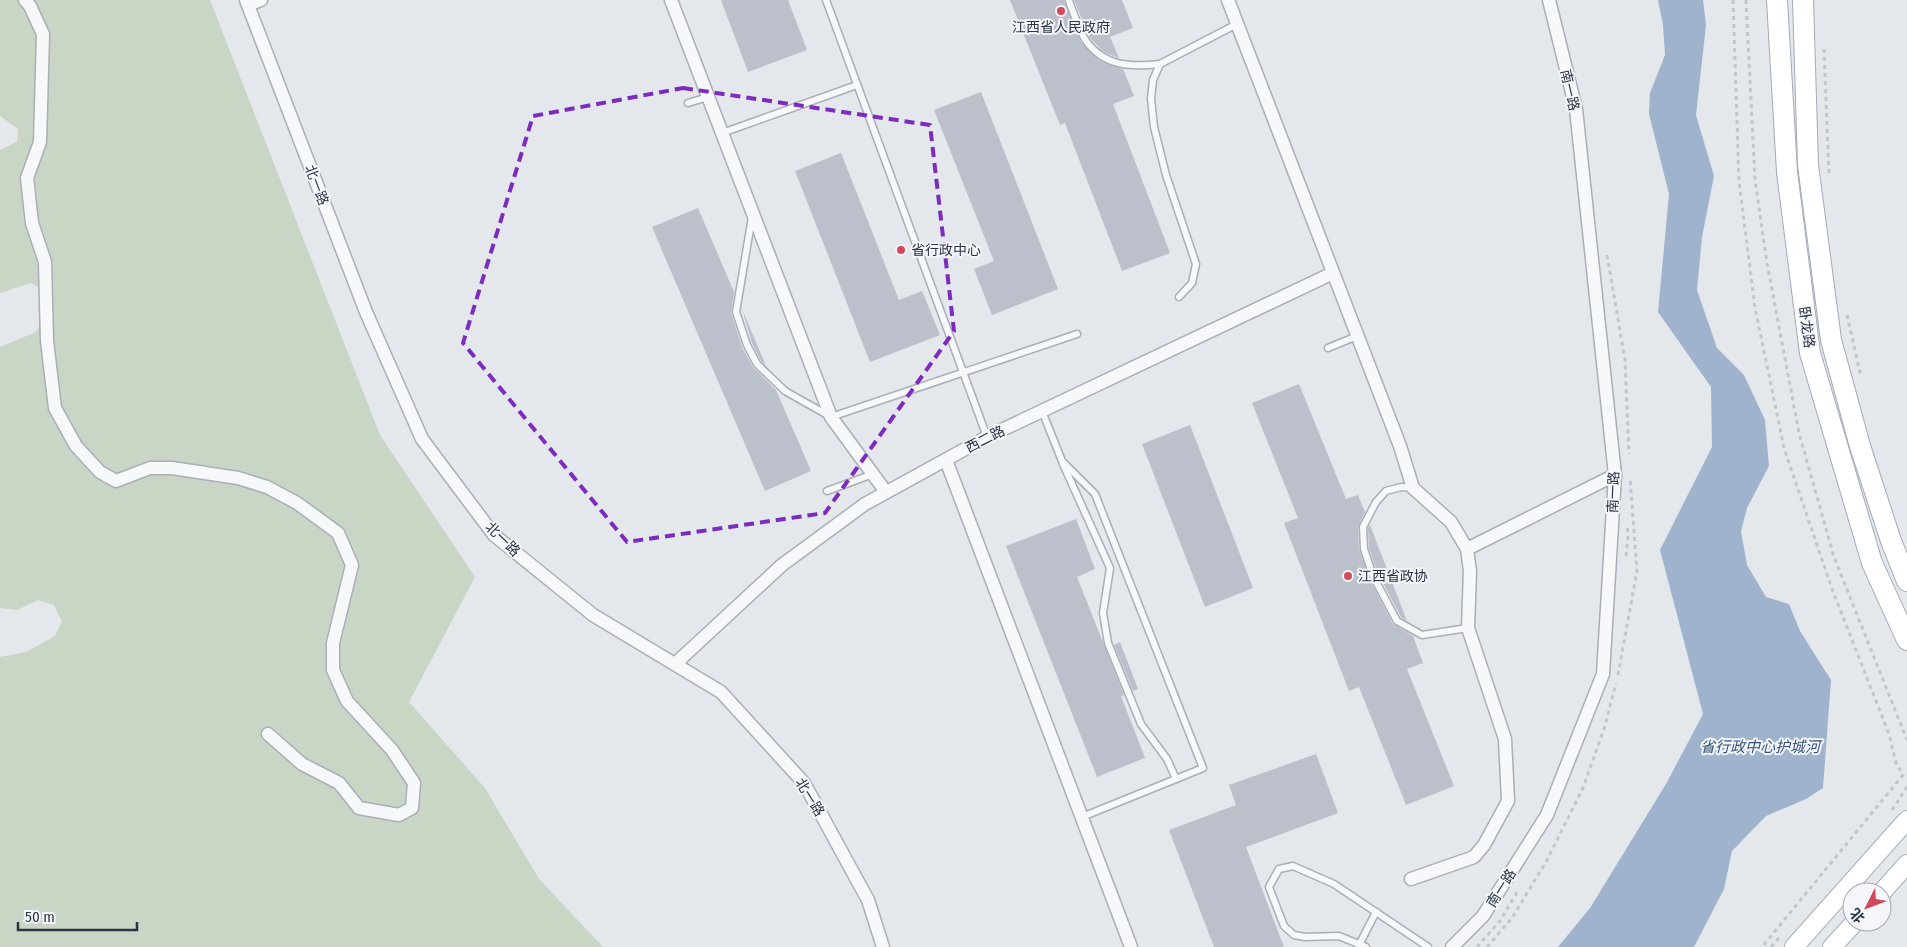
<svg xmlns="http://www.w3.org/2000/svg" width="1907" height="947" font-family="'Fira Sans Condensed','Noto Sans SC',sans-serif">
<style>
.green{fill:#c9d6c5}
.water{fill:#9fb4cc}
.building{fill:#bbc0ca}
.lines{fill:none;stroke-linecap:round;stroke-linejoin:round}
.service-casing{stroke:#a9aeb7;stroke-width:9}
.minor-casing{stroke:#a9aeb7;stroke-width:15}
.secondary-casing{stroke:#a9aeb7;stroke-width:20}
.primary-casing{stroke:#a3abb8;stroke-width:22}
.path{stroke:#c2c5cb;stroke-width:3;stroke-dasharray:4 4;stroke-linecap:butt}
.service{stroke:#f7f8fa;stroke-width:6}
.minor{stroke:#f7f8fa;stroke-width:12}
.secondary{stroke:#fff;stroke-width:18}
.primary{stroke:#fff;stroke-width:20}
.marked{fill:none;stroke:#7b2cbf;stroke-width:4;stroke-dasharray:10 6;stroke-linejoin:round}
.poi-dot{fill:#d1495b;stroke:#f4f6f9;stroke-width:2}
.labels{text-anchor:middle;stroke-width:4;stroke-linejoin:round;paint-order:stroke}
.poi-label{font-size:14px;fill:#2b3445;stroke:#f4f6f9;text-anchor:start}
.street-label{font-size:14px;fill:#2b3445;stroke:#f4f6f9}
.water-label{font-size:15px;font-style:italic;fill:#34527a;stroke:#f4f6f9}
</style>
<rect width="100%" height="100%" fill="#e4e7ec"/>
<polygon class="green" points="0,0 210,0 380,435 475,577 409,702 485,788 539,879 603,947 0,947 0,657 26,652 55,636 62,622 54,605 38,600 17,610 0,608 0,347 36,332 47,313 46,292 31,283 0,293 0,150 17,142 18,129 0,116"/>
<polygon class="water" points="1658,0 1703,0 1706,25 1696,115 1714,176 1702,237 1697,290 1717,348 1744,375 1765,420 1769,466 1747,508 1741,531 1747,565 1766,597 1789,604 1800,631 1831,680 1823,788 1806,799 1766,816 1732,851 1724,889 1694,947 1558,947 1590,908 1666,784 1703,714 1660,550 1712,447 1711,387 1658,312 1669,194 1649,114 1650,93 1665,55 1663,25"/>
<g class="building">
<polygon points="721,0 788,0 807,50 748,72"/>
<polygon points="1010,0 1064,0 1075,30 1082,44 1099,60 1109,65 1123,69 1134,96 1113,104 1170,253 1122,271 1065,123 1060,125"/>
<polygon points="1074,0 1122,0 1133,28 1110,37 1119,58 1104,52 1090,38"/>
<polygon points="981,92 1058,289 992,315 974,269 994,261 934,110"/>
<polygon points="841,153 899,300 922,291 940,335 870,362 795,171"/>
<polygon points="698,208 734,292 731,313 742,347 753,367 776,390 811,471 765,491 652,227"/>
<polygon points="742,309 766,366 761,361 752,343"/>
<polygon points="1299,384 1346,499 1358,495 1365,512 1358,527 1359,549 1369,578 1393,624 1413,636 1423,663 1407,669 1454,786 1406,805 1359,687 1349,691 1284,523 1298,518 1252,403"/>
<polygon points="1190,425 1253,588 1205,607 1142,444"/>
<polygon points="1076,519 1095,569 1077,577 1124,695 1121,696 1145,758 1097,777 1006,546"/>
<polygon points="1370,525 1407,621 1401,617 1378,574 1369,548 1368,528"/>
<polygon points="1120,642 1138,689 1133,691 1114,645"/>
<polygon points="1316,754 1338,813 1246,847 1284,947 1214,947 1169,830 1236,805 1229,785"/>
</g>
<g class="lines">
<g class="service-casing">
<g id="service">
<polyline points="826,0 987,437"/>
<path d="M1069,0L1070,4C1075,16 1079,30 1086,41C1105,67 1131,67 1160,64"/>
<polyline points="688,103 708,97"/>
<polyline points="722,133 857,85"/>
<polyline points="752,217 736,312 747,345 757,364 785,391 831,417 1077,334"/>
<polyline points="1179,297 1192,283 1196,264 1166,175 1154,127 1151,99 1153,80 1160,64 1237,24"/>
<polyline points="1328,348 1357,336"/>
<polyline points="1042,411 1062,461 1095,494 1203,768 1082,817"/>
<polyline points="1063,464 1110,568 1103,613 1108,643 1141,724 1167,759 1176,779"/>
<polyline points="1413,488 1401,487 1386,491 1376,502 1363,527 1364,549 1373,576 1397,621 1422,635 1468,628"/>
<polyline points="827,491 873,474"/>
<polyline points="1358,947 1376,912"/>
<polyline points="1366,947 1339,936 1305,937 1294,935 1284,926 1269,887 1279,869 1293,866 1334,884 1428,947"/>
</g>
</g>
<g class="minor-casing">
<g id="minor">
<polyline points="25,0 30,6 43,34 40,142 27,178 32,223 45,262 47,341 55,408 76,446 100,472 116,481 150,468 172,468 238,478 267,487 297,503 338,533 352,565 333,643 333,670 347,701 392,750 414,783 412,808 399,815 359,808 339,783 302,764 268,734"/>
<polyline points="246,0 366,312 422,439 494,535 593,615 721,692 804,783 868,900 883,947"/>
<polyline points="671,0 831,417 886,492"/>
<polyline points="1228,0 1400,446 1413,488 1451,522 1467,549 1470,571 1468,628 1505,739 1508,801 1484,845 1474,857 1411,879"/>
<polyline points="248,5 261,0"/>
<polyline points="946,460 1131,947"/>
<polyline points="1467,549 1615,475"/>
<polyline points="675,664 782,565 865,504 987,437 1333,273"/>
<polyline points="1452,947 1483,916 1547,815 1603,674 1615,475 1576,109 1549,0"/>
</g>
</g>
<g class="secondary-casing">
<g id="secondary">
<polyline points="1882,892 1907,864"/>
<polyline points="1794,947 1907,820"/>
<polyline points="1832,947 1855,922"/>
</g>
</g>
<g class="primary-casing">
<g id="primary">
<polyline points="1777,0 1787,172 1810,353 1872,563 1907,640"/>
<polyline points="1803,0 1808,165 1831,340 1860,446 1891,541 1907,581"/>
</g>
</g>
<g class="path">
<polyline points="1733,0 1739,181 1755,308 1784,448 1832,589 1889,734 1896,763 1903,775 1762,947"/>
<polyline points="1746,0 1755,180 1767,263 1799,433 1834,557 1907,740"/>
<polyline points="1824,49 1829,175"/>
<polyline points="1607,255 1625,360 1629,454"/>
<polyline points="1847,315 1861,377"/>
<polyline points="1626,556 1628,536 1627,525"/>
<polyline points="1618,675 1637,571 1630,478"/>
<polyline points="1892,810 1907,787"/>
<polyline points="1477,947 1500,921 1519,889"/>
<polyline points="1487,947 1512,918 1546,862 1583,788 1605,726 1616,683"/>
<polyline points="1771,947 1779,938"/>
</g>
<use href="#service" class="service"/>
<use href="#minor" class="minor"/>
<use href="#secondary" class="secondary"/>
<use href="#primary" class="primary"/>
</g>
<path class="marked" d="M683,88L930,125L954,331L825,513L627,542L463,343L533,116Z"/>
<g class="poi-dot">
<circle cx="1061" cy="11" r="5"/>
<circle cx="901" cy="250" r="5"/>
<circle cx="1348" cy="576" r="5"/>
</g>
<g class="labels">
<g class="poi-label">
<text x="1061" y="32" text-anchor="middle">江西省人民政府</text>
<text x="911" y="255">省行政中心</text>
<text x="1358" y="581">江西省政协</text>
</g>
<g class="street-label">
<text transform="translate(1570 90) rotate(77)" y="5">南一路</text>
<text transform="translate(317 185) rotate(69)" y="5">北一路</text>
<text transform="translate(1807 327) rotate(82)" y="5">卧龙路</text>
<text transform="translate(985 439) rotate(-27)" y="5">西二路</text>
<text transform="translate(1613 492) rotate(-88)" y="5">南一路</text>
<text transform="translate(503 539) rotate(44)" y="5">北一路</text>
<text transform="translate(810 797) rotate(58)" y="5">北一路</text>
<text transform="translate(1501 888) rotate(-58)" y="5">南一路</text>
</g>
<g class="water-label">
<text x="1760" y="752">省行政中心护城河</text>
</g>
</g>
<g transform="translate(1867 907) rotate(228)"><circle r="24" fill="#f4f6f9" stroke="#a4a8b1"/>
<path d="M0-4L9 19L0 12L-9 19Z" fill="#d1495b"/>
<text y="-8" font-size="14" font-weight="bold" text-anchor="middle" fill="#2b3445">北</text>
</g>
<path d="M18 922v8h119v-8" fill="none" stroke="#2b3445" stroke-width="2.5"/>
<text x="25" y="922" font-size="15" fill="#2b3445" stroke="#f4f6f9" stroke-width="4" paint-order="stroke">50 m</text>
</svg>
